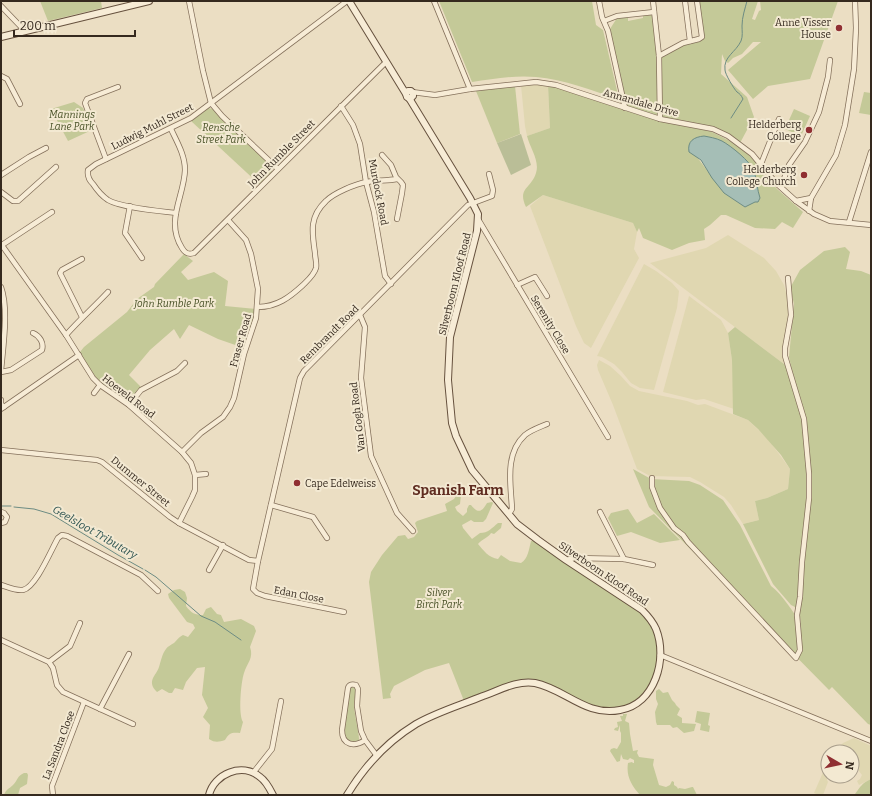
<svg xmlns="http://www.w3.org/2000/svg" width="872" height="796" font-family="Bitter,serif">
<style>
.farmland{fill:#e0d7b1}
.green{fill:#c4c998;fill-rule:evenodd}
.cemetery{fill:#babe97}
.water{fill:#a5beb6;stroke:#6d8c83}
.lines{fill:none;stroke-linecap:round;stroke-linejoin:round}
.stream{stroke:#6d8c83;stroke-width:1}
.street-casing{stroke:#84705b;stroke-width:6}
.secondary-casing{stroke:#66513e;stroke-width:8}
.street{stroke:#f7ecd6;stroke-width:4.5}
.secondary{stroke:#f7ecd6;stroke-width:6}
.poi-dot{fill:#902f32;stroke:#f3e9d2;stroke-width:1.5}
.labels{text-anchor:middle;stroke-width:4;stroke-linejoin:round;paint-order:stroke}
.poi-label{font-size:10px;fill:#35291e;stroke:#f3e9d2;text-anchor:end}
.street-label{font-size:10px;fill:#35291e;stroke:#f3e9d2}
.park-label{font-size:10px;font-style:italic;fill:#475026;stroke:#f3e9d2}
.water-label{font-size:11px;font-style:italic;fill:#2e5451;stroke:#f3e9d2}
.district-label{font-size:14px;font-weight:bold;fill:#5f2c20;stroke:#f3e9d2}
</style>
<rect width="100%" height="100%" fill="#ebdec3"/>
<g class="farmland">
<polygon points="534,84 548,86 550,128 527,136 525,126 521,85"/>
<polygon points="543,195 633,223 637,232 634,249 639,258 591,348 584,343 576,326 530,206"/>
<polygon points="728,235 764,258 776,271 784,285 790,306 786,333 788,367 650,263 706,248"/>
<polygon points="644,264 656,271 672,283 679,291 677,308 654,390 640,388 631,383 622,372 614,364 602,357 597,356"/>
<polygon points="689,296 721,320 728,333 732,360 734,409 704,399 696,400 663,392"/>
<polygon points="599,360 610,366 621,376 630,386 639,391 687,401 698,405 705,404 748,420 768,439 790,469 788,489 767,498 755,501 759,520 743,524 731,505 724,497 700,482 690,477 650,476 637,469 613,405 598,370 597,365"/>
<polygon points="854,738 871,746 871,779 859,785 857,781 860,779 862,775 859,771 856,756 852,758 852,752 844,752 841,745 843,743"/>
<polygon points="828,761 827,780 828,782 823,795 818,795 814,793"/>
</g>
<g class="green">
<polygon points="40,1 101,1 102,8 48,21"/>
<path d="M439,1H592L596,25L603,30L619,99C592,91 564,79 536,77C514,75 493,79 472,82Z"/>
<path d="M699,1H758L752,19L755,20L759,11L761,10L760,1H838L810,79L768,86L753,99L728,70L761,42H753L742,54L733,58L728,63L725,61L722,54L721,74L747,97L754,117L740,143L729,134L662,118L660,58C667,48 689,43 701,39Z"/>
<polygon points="643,15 651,15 654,18 658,56 659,116 627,106 611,35 610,29 617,18 628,17 628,21 643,18"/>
<path d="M548,85L679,124V125L710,131L734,143L745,151L770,176L776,188L803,212L793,228L782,222L775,229L755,228L726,215H721L710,225L704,229L705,240L689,243L672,250L643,238L639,228L637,232L633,223L543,195L526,207C517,188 531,189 536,173C540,161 530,148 527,136L550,128ZM697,157L754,169L758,186V192L745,207L724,193Z"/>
<polygon points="515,86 520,134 497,143 476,91"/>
<polygon points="864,92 871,93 871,115 859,113"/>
<polygon points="74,102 83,108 92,130 68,141 51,109"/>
<polygon points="208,108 214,109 272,166 272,172 260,185 191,121"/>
<polygon points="794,109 810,116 801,136 785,129"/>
<path d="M845,247L850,252L846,269L861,271L871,275V725L868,724L832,687L829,690L649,507L633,469L651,479L689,481L700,485L723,500L740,525L771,586C782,594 794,613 801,624L799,609L791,605L773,584L743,524L759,520L755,501L767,498L788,489L790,469L781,455L758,429L748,420L733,414L732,360L728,333L735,327L788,367L791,366L789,357L794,304L790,288L800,270L824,251Z"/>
<path d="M184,254L193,261L181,272L188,280L214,272L228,281L225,306L256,309L254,317L244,348L218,339L189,325L180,339L174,329L150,350L129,375L141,387L131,399L126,401C104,385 91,378 80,352L84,347L127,312L137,299L154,287L155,284Z"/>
<path d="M459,493L461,495L460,504L455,507L457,511L463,516L467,512V509L469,505H471C478,514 482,512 487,503L492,502L493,503L486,519L483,522H474L471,520L462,525L463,528L472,539L480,533C488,533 492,528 498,523H502L501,528L494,534L491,533C489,537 482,539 478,544C483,550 489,558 498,559L501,555L510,561L521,563C528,559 529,549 531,541H536L635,606L649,621L659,640L657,670L645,693L630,705L613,709L596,707L533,681L464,701L449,663L425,670L394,686L390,694L391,698L383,699L369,582L371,572L382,555L398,536L405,535L408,539L414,537L418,532L415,523L417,521L447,511L445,504L454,499L456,496Z"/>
<polygon points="628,509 637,523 654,514 680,540 660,543 631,532 617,536 608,518 611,513"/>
<path d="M180,589L185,592L187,598L186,606C191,613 195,615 203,615L206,609L211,607L217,614L221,615L224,622L241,619L254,626L256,631L250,647C254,658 247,663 244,673C241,682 238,714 243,722L240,733C232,732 229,733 225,740C219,742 215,743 209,739L210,725L203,717L208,708L202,695L205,667L197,668L186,682L183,690L175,688L172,693H169L162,689L157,692C146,681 156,676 159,667C161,661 162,654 166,649C168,646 171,645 174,643C177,640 178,638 183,635L188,637L195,628L193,624L187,622L169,598L168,594L174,590Z"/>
<path d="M352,687L357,688C356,694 354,699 354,705C354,712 360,737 359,741L353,743L346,741L342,735L349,688Z"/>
<polygon points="659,689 663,693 668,692 672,700 675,703 676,705 680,709 677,715 682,718 682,723 696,724 694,731 684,733 677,727 673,728 670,725 657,725 656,722 655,712 658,704 656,699 656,691"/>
<polygon points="697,711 710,713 708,725 710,726 709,732 700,730 701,724 695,722"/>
<path d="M623,714H627L625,721L629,723L630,734L633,751L638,750L637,753L639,757L654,759L653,765L659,785L666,787L670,785L672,781L674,782V785L677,787L678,789L679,788L685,789L692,787H693L697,795H640C631,785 626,776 628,763L632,762L633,763H634V760L630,758L628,760L623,759L621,754L620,761L617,762L610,751L611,749L614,748L617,749L621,742V733L620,731V725L618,731L614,730L615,728L618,727L617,722L622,721L620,716H623Z"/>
<path d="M24,773H27L28,775L27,784L20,788L18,795H4C6,789 9,789 13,785C18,780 17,776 24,773Z"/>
<path d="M871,779V795H853L855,794C861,786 861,784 871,779Z"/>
</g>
<polygon class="cemetery" points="521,134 531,165 511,175 497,143"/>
<path class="water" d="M704,136C709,137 716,138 722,141C731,146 750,161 754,171C757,180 757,189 760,198L758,202H755L745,207L724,193L712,178L701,160L689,152C687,141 694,137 704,136Z"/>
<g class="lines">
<g class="stream">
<path d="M731,118L743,99C741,95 740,94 737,92C734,89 725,74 725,70C723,57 736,52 741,41C743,36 742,31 742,26C742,17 745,9 747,1"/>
<polyline points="1,506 11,506"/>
<polyline points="14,507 34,509 51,514 118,555 143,569"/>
<polyline points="145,570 156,577 201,616 215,622 241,640"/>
</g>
<g class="street-casing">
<g id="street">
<polyline points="189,1 203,71 211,103 222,116 278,169"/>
<polyline points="434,1 470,89"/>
<polyline points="599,1 602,17 608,31 625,108"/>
<polyline points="653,1 659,56 660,119"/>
<polyline points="685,1 690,41"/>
<polyline points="1,6 25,31"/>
<polyline points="604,21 617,16 654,12"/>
<polyline points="659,56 683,43 699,39 702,37 697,1"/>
<polyline points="1,76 7,79 20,104"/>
<polyline points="412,92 435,95 470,89 536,82 556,85 574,91 660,119 713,129 728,136 752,154 776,183 796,201 814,214 830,221 871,225"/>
<polyline points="341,106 353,125 360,144 366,182 374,212 385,276 391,284"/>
<path d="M171,129C177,142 185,155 185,170C184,197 165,221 182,248C185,253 188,255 194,253L386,62"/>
<polyline points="382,155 391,165 396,177 401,182 403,185 402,193 397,219"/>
<polyline points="106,159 85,103 87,99 118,87"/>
<polyline points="761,164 779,119"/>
<polyline points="1,175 29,157 46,148"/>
<polyline points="781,187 789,165 805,142 819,112 828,77 830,60"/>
<polyline points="1,192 13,201 18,201 56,167"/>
<polyline points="796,201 811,198"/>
<polyline points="130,206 125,233 142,258"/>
<polyline points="809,211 811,198 836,155 845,125 854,69 856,28 855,1"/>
<path d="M176,213C159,211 122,208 108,200C102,196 97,190 93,184C89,180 87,176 88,170L96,164L191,118L347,1"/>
<polyline points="478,219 608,437"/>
<polyline points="849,222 871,152"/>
<polyline points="1,244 66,335 93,378 100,385 129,405 182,452 191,463 195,475 195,490 192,497 179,523"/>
<polyline points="2,245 52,212"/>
<polyline points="82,259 62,270 60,273 82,317"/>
<polyline points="517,285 535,277 547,296"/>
<path d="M1,287C9,309 3,347 1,371"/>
<path d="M258,307C277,307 290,297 303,285C308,280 314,275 316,268C317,263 315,258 315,253C312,232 309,217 326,201C334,193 355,184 367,182C377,180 387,181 397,179"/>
<polyline points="360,315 365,327 361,378 371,456 397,513 413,531"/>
<path d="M66,335C79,320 94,307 108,292"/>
<path d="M1,372L11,370L42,350C44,343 40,336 33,333"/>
<polyline points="94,393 100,385"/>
<polyline points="1,400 1,404 4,407"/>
<polyline points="129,405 141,390 177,371 185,363"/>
<polyline points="1,409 79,355"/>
<polyline points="1,450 97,460 102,462 170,517 179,523 249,560 258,561"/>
<polyline points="182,452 201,433 223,417 230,407 234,398 244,354 256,318 258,289 251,254 246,240 228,220"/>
<polyline points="195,475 206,474"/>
<polyline points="652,478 652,487 660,508 674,528 683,535 688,542 796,658 800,650 797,615 800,597 802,562 809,498 809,474 804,419 785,356 785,348 791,315 788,278"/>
<polyline points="271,505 313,517 327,538"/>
<polyline points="1,512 4,513 7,517 5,522 1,523"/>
<polyline points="600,512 624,559"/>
<path d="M509,514L512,509C511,485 504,454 525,435C531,430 540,427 547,424"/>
<polyline points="566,560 575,558 624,559 653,565"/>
<polyline points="209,570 223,545"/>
<path d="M1,585C8,587 15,591 23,590C36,587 51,550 58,538L62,535L67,536L141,575L158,591"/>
<polyline points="344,612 265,596 257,593 253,589 258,561 300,378 304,371 468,205 492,196 493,190 489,174"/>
<polyline points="1,640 49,662 53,668 57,685 63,692 133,724"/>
<polyline points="660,655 871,741"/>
<polyline points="49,662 70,646 80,623"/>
<polyline points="100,709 129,654"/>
<path d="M365,740C355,747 342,746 342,730L348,688C349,684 353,684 356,685L358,689L357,706L361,731L365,740L377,756"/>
<polyline points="253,773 272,749 281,701"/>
<polyline points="53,795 52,786 84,702"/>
</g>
</g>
<g class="secondary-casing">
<g id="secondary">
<polyline points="349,1 406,94 407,97 410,99 413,96 413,93 411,91 408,91 406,94"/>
<polyline points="1,37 149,1"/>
<path d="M209,795C214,774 242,762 260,777C266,781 270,789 273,795"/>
<path d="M347,795C364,767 388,741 416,724C437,712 461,705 483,696C500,690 517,680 535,683C565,689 586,717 620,710C655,704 668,659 656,629C653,622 648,616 642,610L566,560L538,540L517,524L472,470L456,436L452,423L448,380L450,337L477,231L478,214L470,198L409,98"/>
</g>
</g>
<use href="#street" class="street"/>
<use href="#secondary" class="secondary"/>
</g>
<g class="poi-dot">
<circle cx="839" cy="28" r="4"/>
<circle cx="809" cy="130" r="4"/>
<circle cx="804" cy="175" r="4"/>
<circle cx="297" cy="483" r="4"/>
</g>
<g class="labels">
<g class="poi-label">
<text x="831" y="26">Anne Visser<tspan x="831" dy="12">House</tspan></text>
<text x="801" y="128">Helderberg<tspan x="801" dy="12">College</tspan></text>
<text x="796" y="173">Helderberg<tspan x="796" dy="12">College Church</tspan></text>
<text x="305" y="487" text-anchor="start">Cape Edelweiss</text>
</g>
<g class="street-label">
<text transform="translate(641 102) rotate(16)" y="4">Annandale Drive</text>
<text transform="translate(152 126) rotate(-27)" y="4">Ludwig Muhl Street</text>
<text transform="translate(281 153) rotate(-45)" y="4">John Rumble Street</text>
<text transform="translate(379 192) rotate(79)" y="4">Murdock Road</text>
<text transform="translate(454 284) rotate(-76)" y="4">Silverboom Kloof Road</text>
<text transform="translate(551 324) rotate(59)" y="4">Serenity Close</text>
<text transform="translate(329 334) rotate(-45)" y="4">Rembrandt Road</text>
<text transform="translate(240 340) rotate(-74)" y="4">Fraser Road</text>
<text transform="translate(129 396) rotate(38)" y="4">Hoeveld Road</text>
<text transform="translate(357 417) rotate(-97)" y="4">Van Gogh Road</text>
<text transform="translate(141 481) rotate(39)" y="4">Dummer Street</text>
<text transform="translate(604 573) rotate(34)" y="4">Silverboom Kloof Road</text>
<text transform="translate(299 594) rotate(11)" y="4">Edan Close</text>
<text transform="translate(58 745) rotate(-69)" y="4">La Sandra Close</text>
</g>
<g class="park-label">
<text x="72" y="118">Mannings<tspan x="72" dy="12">Lane Park</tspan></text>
<text x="221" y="131">Rensche<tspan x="221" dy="12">Street Park</tspan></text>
<text x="174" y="307">John Rumble Park</text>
<text x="439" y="596">Silver<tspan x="439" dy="12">Birch Park</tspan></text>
</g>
<g class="water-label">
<text transform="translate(95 532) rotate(30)" y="4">Geelsloot Tributary</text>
</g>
<g class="district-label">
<text x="458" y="495">Spanish Farm</text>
</g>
</g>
<rect width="872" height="796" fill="none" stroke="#35291e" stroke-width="4"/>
<g transform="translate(840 764) rotate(99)"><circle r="19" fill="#f3e9d2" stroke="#a79c8a"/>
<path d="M0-3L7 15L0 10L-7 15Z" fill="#902f32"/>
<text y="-6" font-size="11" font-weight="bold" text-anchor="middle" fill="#35291e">N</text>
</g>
<path d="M14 30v6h121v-6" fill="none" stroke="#35291e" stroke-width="2"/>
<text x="20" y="30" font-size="12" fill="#35291e" stroke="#f3e9d2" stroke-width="3" paint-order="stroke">200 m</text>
</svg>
